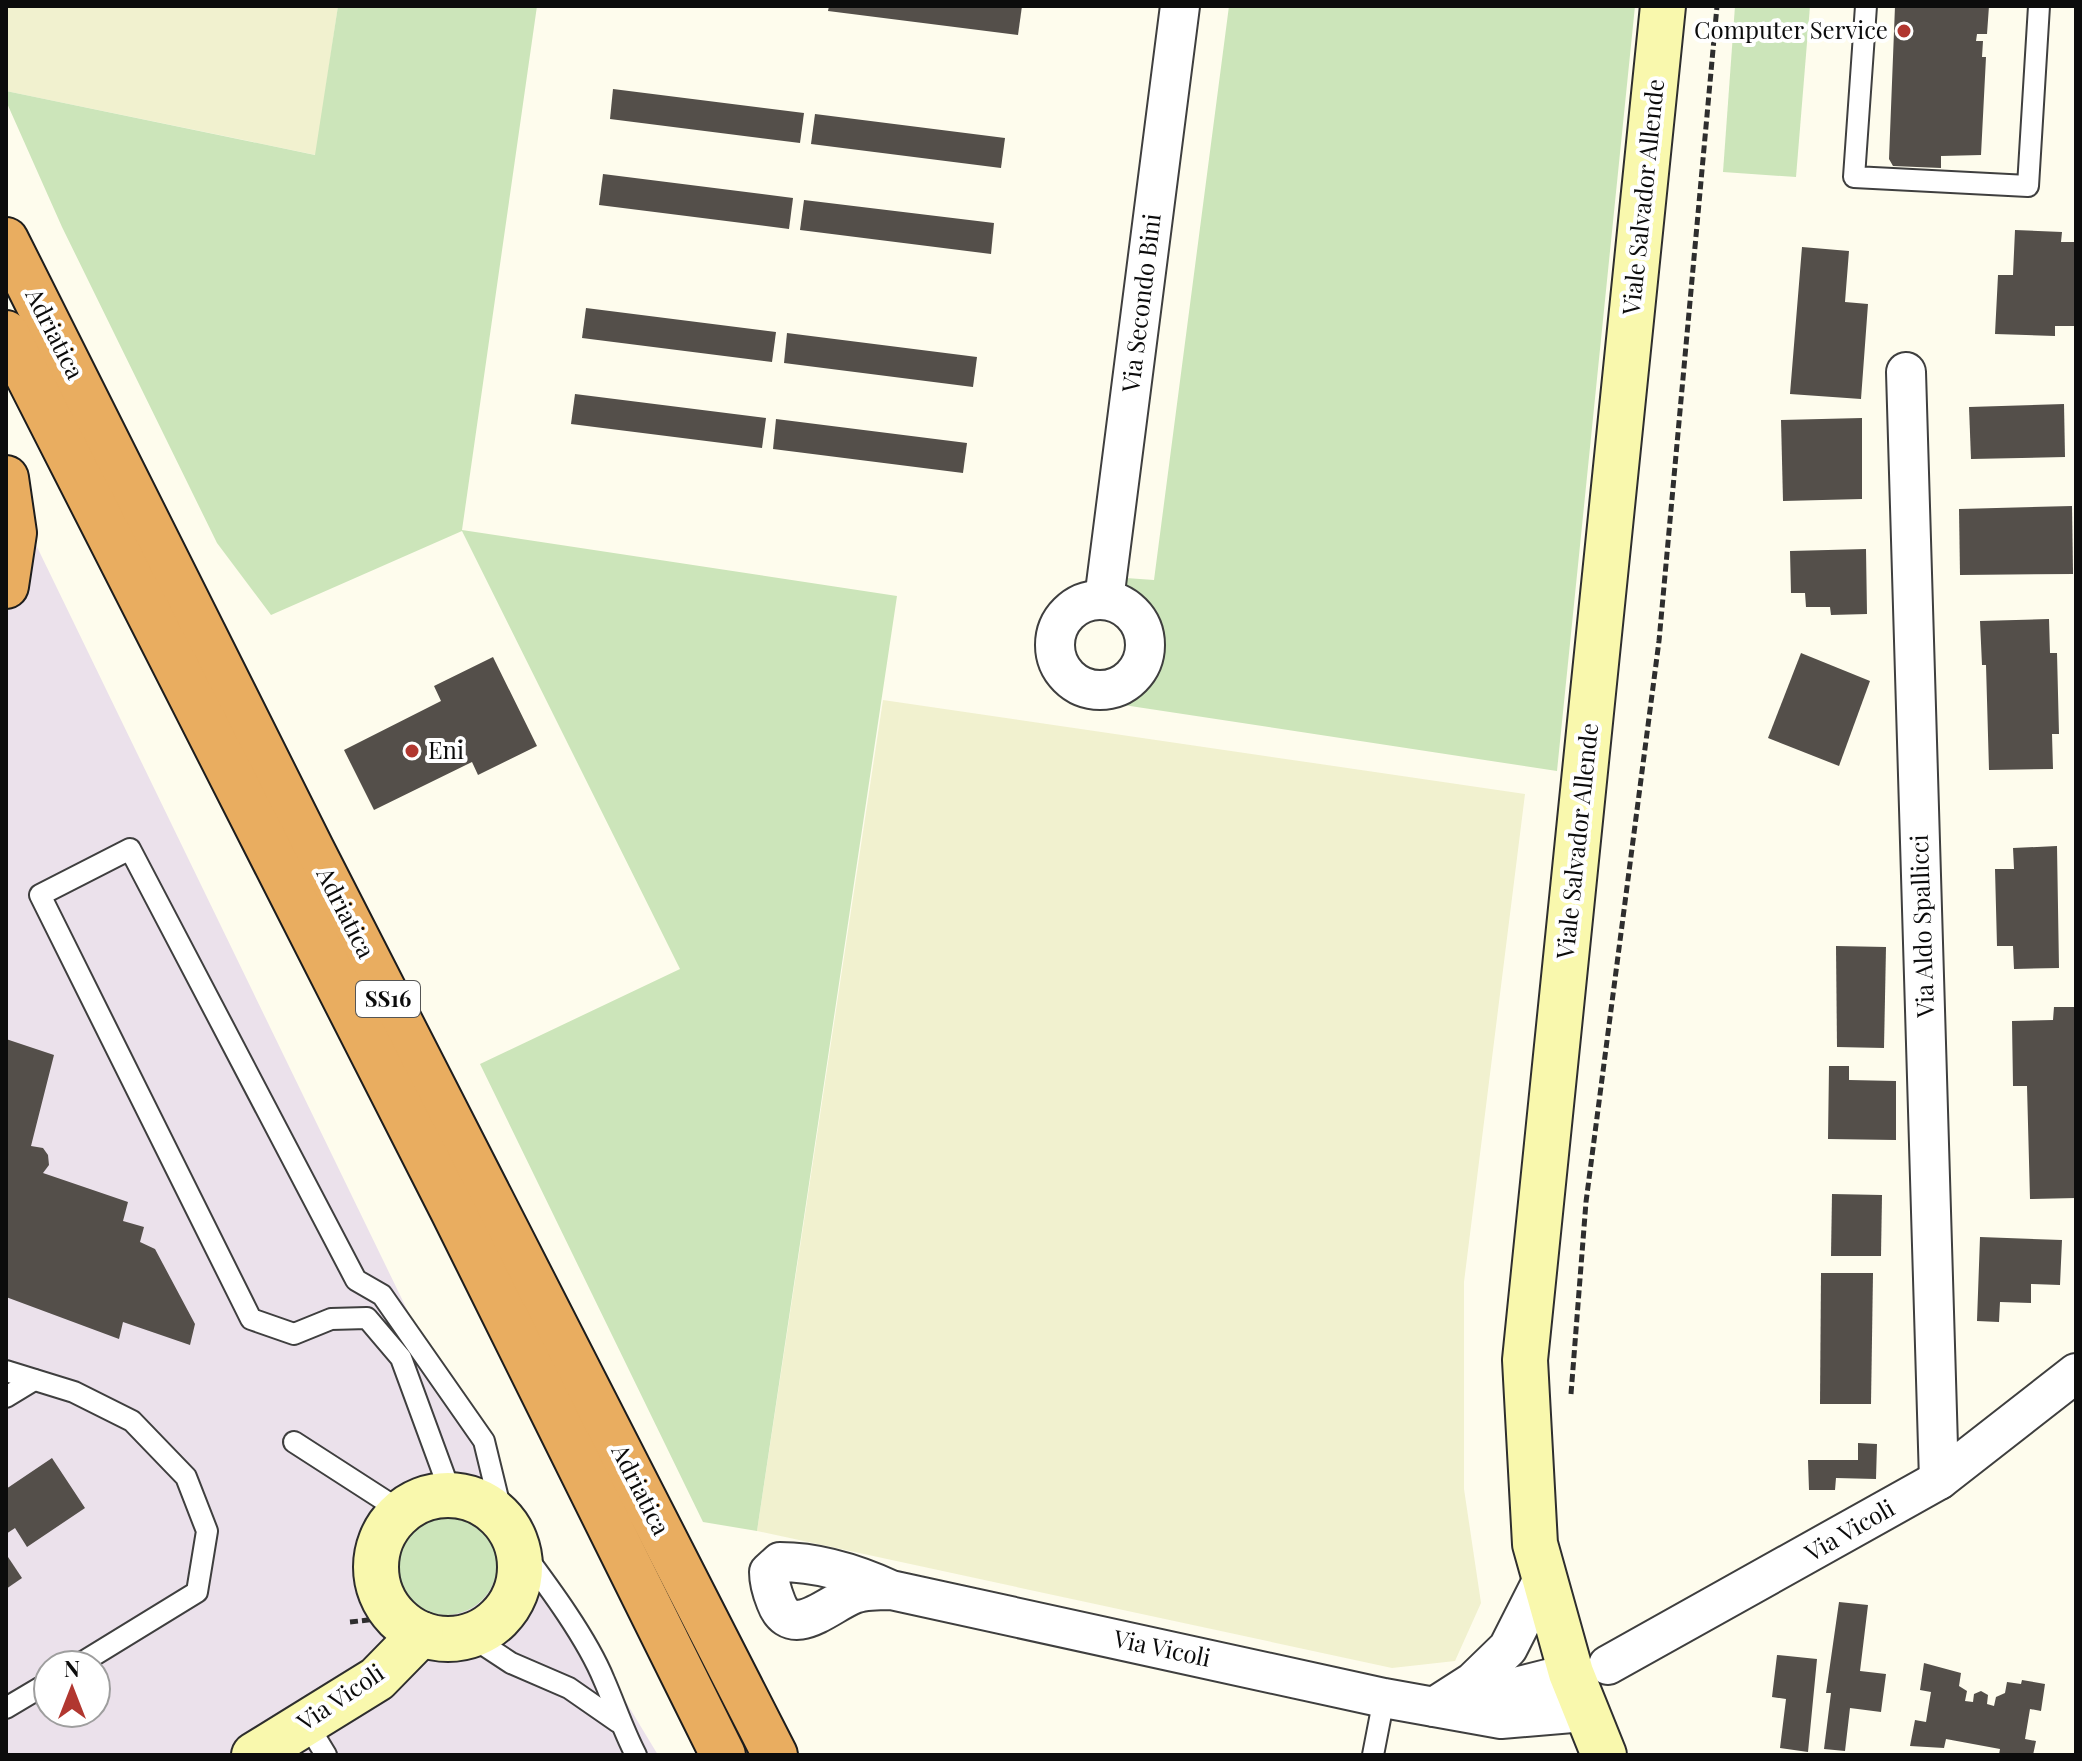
<svg xmlns="http://www.w3.org/2000/svg" width="2082" height="1761" font-family="'Playfair Display',serif">
<style>
.industrial{fill:#ebe1eb;fill-rule:evenodd}
.farmland{fill:#f1f1cf}
.green{fill:#cce5ba}
.building{fill:#544f4a}
.lines{fill:none;stroke-linecap:round;stroke-linejoin:round}
.lane-casing{stroke:#3f3f3f;stroke-width:24}
.street-casing{stroke:#3f3f3f;stroke-width:42}
.secondary-casing{stroke:#2e2e2e;stroke-width:48}
.highway-casing{stroke:#1d1d1d;stroke-width:48}
.path{stroke:#2e2e2e;stroke-width:5;stroke-dasharray:8 4;stroke-linecap:butt}
.lane{stroke:#fff;stroke-width:20}
.street{stroke:#fff;stroke-width:38}
.secondary{stroke:#f9f8ad;stroke-width:44}
.highway{stroke:#e9ad60;stroke-width:44}
.poi-dot{fill:#b13730;stroke:#fff;stroke-width:3}
.labels{text-anchor:middle;stroke-width:8;stroke-linejoin:round;paint-order:stroke}
.shield{fill:#fff;stroke:#555;stroke-width:2}
.shield-label{font-size:22px;font-weight:bold;fill:#0c0c0c}
.poi-label{font-size:24px;fill:#0c0c0c;stroke:#fff;text-anchor:end}
.street-label{font-size:24px;fill:#0c0c0c;stroke:#fff}
</style>
<rect width="100%" height="100%" fill="#fefced"/>
<path class="industrial" d="M6,483L481,1462L658,1755H6ZM48,1665H96V1713H48Z"/>
<g class="farmland">
<polygon points="6,6 338,6 316,155 6,91"/>
<polygon points="883,700 1525,794 1464,1282 1464,1489 1481,1603 1455,1661 1392,1668 757,1531"/>
</g>
<g class="green">
<polygon points="338,6 537,6 462,530 897,596 757,1531 703,1522 480,1064 680,969 462,531 271,615 217,543 62,227 6,101 6,91 315,155"/>
<path d="M1229,6H1635L1557,771L1117,704C1174,680 1164,629 1127,592L1126,578L1154,580Z"/>
<polygon points="1735,6 1810,6 1796,177 1723,172"/>
<circle cx="446" cy="1564" r="51"/>
</g>
<g class="building">
<polygon points="829,6 1022,6 1018,35 828,11"/>
<polygon points="1895,6 1989,6 1987,34 1977,34 1976,41 1983,41 1982,57 1986,57 1981,155 1941,156 1941,168 1893,166 1889,159"/>
<polygon points="613,89 804,113 800,143 610,119"/>
<polygon points="815,114 1005,138 1001,168 811,144"/>
<polygon points="603,174 793,198 789,229 599,205"/>
<polygon points="804,200 994,223 991,254 800,230"/>
<polygon points="2015,230 2062,232 2061,242 2076,242 2076,326 2055,326 2055,336 1995,334 1998,275 2013,275"/>
<polygon points="1802,247 1849,251 1845,302 1868,304 1861,399 1790,394"/>
<polygon points="586,308 776,332 772,362 582,338"/>
<polygon points="787,333 977,357 973,387 784,363"/>
<polygon points="575,394 766,418 762,448 571,424"/>
<polygon points="2064,404 2065,457 1971,459 1969,407"/>
<polygon points="1862,418 1862,499 1783,501 1781,420"/>
<polygon points="776,419 967,443 963,473 773,449"/>
<polygon points="2072,506 2073,574 1960,575 1959,509"/>
<polygon points="1866,549 1867,614 1831,615 1830,607 1806,607 1805,593 1791,593 1790,551"/>
<polygon points="2049,619 2050,653 2057,653 2059,734 2052,734 2053,769 1989,770 1986,665 1982,665 1980,621"/>
<polygon points="1801,653 1870,681 1839,766 1768,738"/>
<polygon points="493,657 537,746 478,775 472,762 374,810 344,750 441,701 434,686"/>
<polygon points="2057,846 2059,968 2014,969 2013,946 1997,946 1995,869 2014,869 2013,848"/>
<polygon points="1836,946 1886,947 1884,1048 1837,1047"/>
<polygon points="2054,1007 2076,1007 2076,1198 2030,1199 2027,1086 2013,1086 2012,1021 2053,1020"/>
<polygon points="6,1039 54,1055 31,1146 43,1148 48,1155 49,1165 43,1173 128,1202 123,1221 144,1227 140,1242 155,1249 195,1324 190,1345 123,1322 119,1339 6,1297"/>
<polygon points="1829,1066 1849,1066 1849,1080 1896,1081 1896,1140 1828,1139"/>
<polygon points="1832,1194 1882,1195 1881,1256 1831,1256"/>
<polygon points="1980,1237 2062,1240 2060,1285 2031,1284 2031,1303 2000,1302 1999,1322 1977,1321"/>
<polygon points="1821,1273 1873,1273 1871,1404 1820,1404"/>
<polygon points="1858,1443 1877,1444 1876,1479 1836,1478 1835,1490 1809,1490 1808,1460 1858,1460"/>
<polygon points="52,1458 85,1508 27,1547 15,1528 6,1534 6,1489"/>
<polygon points="6,1554 22,1578 6,1589"/>
<polygon points="1839,1602 1868,1605 1860,1671 1886,1674 1881,1712 1850,1708 1845,1751 1824,1749 1831,1693 1826,1693"/>
<polygon points="1777,1655 1817,1659 1808,1752 1780,1748 1786,1699 1772,1697"/>
<polygon points="1924,1663 1961,1673 1959,1686 1967,1691 1965,1701 1973,1702 1974,1694 1981,1691 1988,1695 1987,1704 1994,1706 1996,1697 2005,1693 2007,1682 2021,1684 2022,1680 2045,1684 2041,1711 2030,1709 2025,1739 2036,1741 2033,1755 1999,1755 2000,1749 1946,1739 1944,1748 1910,1746 1915,1720 1926,1722 1931,1692 1920,1690"/>
</g>
<g class="lines">
<g class="lane-casing">
<g id="lane">
<polyline points="1866,6 1854,177 2028,186 2039,6"/>
<polyline points="6,1371 74,1392 132,1421 186,1477 207,1531 197,1592 78,1665"/>
<polyline points="6,1397 34,1380"/>
<polyline points="294,1442 401,1511"/>
<polyline points="451,1494 401,1358 367,1318 331,1319 294,1334 251,1319 40,895 130,849 356,1280 382,1295 484,1441 503,1519"/>
<path d="M516,1543C545,1582 586,1636 604,1680C615,1705 623,1730 636,1755"/>
<polyline points="470,1636 511,1663 569,1688 618,1722"/>
<polyline points="6,1708 48,1683"/>
<polyline points="306,1722 326,1755"/>
<polyline points="1373,1755 1384,1698"/>
</g>
</g>
<g class="street-casing">
<g id="street">
<polyline points="1906,372 1939,1480"/>
<circle cx="1100" cy="645" r="45"/>
<polyline points="1104,600 1180,6"/>
<path d="M891,1590C879,1590 865,1590 854,1594C828,1604 791,1642 776,1602C772,1592 769,1583 769,1572L780,1562C819,1562 856,1574 891,1590L1384,1698L1501,1719L1584,1712"/>
<polyline points="1608,1665 1939,1480 2076,1373"/>
<polyline points="1452,1703 1571,1673"/>
<polyline points="1434,1707 1473,1682 1508,1648 1543,1579"/>
</g>
</g>
<g class="secondary-casing">
<g id="secondary">
<circle cx="448" cy="1567" r="72"/>
<polyline points="254,1755 377,1679 421,1634"/>
<polyline points="1604,1755 1571,1673 1535,1544 1525,1360 1663,6"/>
</g>
</g>
<g class="highway-casing">
<g id="highway">
<polyline points="6,240 312,850 775,1755"/>
<polyline points="6,333 453,1211 723,1755"/>
<polyline points="6,478 14,533 6,586"/>
</g>
</g>
<g class="path">
<polyline points="1571,1394 1586,1202 1659,641 1717,6"/>
<polyline points="350,1622 377,1619"/>
</g>
<use href="#lane" class="lane"/>
<use href="#street" class="street"/>
<use href="#secondary" class="secondary"/>
<use href="#highway" class="highway"/>
</g>
<g class="poi-dot">
<circle cx="1904" cy="31" r="8"/>
<circle cx="412" cy="751" r="8"/>
</g>
<g class="labels">
<rect class="shield" x="356" y="981" width="64" height="36" rx="6"/>
<g class="shield-label">
<text x="388" y="1007">SS16</text>
</g>
<g class="poi-label">
<text x="1888" y="39">Computer Service</text>
<text x="428" y="759" text-anchor="start">Eni</text>
</g>
<g class="street-label">
<text transform="translate(1644 197) rotate(-84)" y="8">Viale Salvador Allende</text>
<text transform="translate(1142 303) rotate(-83)" y="8">Via Secondo Bini</text>
<text transform="translate(54 334) rotate(63)" y="8">Adriatica</text>
<text transform="translate(1578 841) rotate(-84)" y="8">Viale Salvador Allende</text>
<text transform="translate(345 913) rotate(63)" y="8">Adriatica</text>
<text transform="translate(1923 926) rotate(-92)" y="8">Via Aldo Spallicci</text>
<text transform="translate(640 1490) rotate(63)" y="8">Adriatica</text>
<text transform="translate(1850 1531) rotate(-30)" y="8">Via Vicoli</text>
<text transform="translate(1162 1649) rotate(12)" y="8">Via Vicoli</text>
<text transform="translate(341 1698) rotate(-34)" y="8">Via Vicoli</text>
</g>
</g>
<rect width="2082" height="1761" fill="none" stroke="#0c0c0c" stroke-width="16"/>
<g transform="translate(72 1689)"><circle r="38" fill="#ffffff" stroke="#9e9e9e" stroke-width="2"/>
<path d="M0-6L14 30L0 20L-14 30Z" fill="#b13730"/>
<text y="-12" font-size="22" font-weight="bold" text-anchor="middle" fill="#0c0c0c">N</text>
</g>
</svg>
